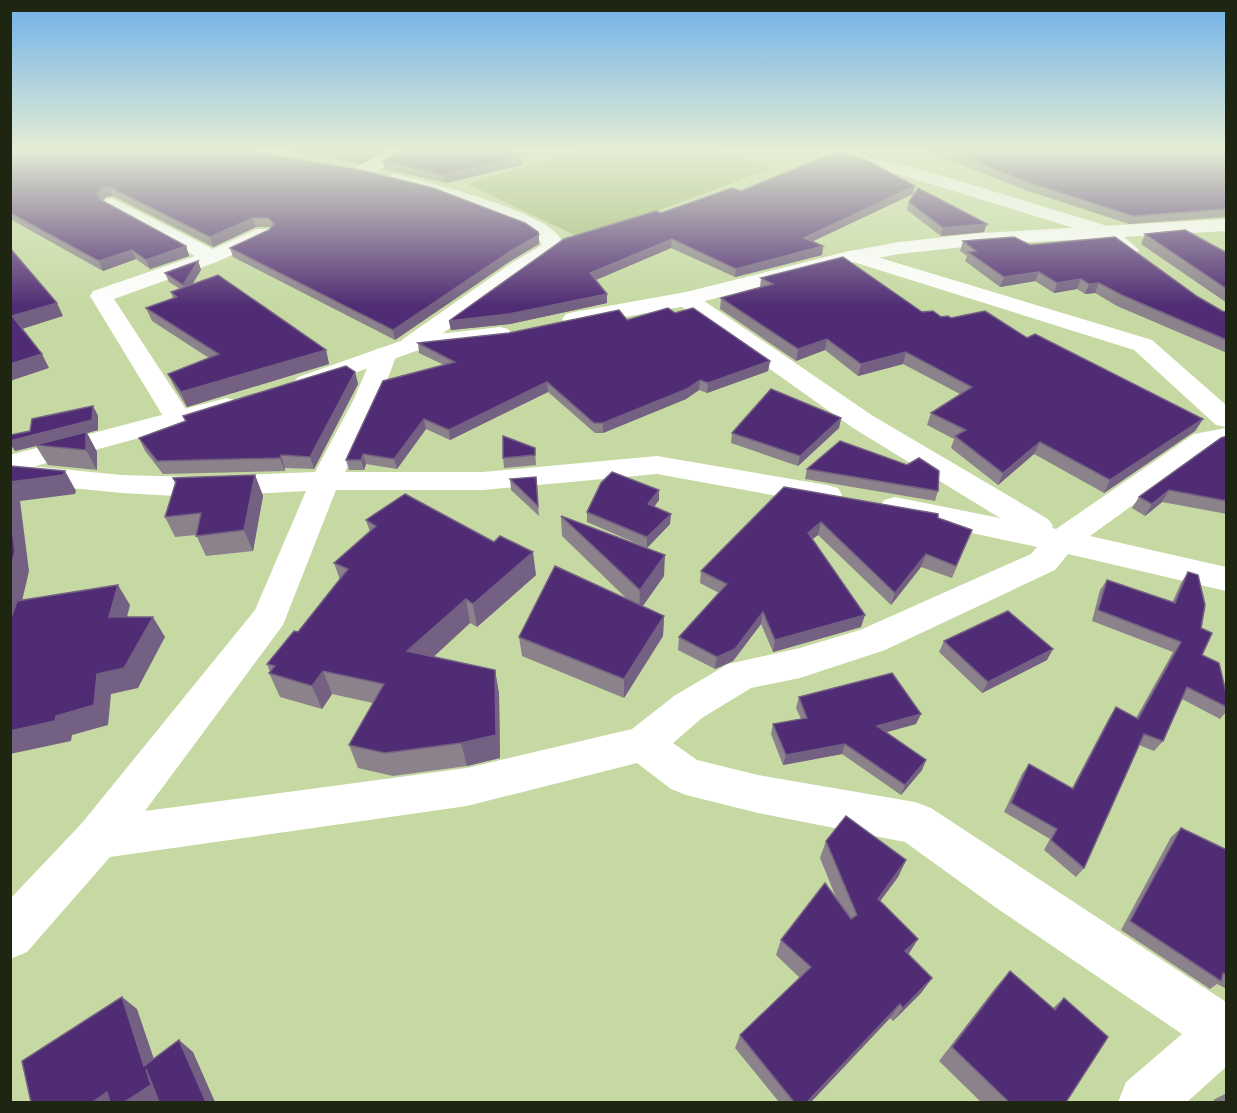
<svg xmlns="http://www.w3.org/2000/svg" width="1237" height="1113" font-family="'Fira Sans Condensed',sans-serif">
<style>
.green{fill:#a2b875}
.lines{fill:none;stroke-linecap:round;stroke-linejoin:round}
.minor{fill:#fff;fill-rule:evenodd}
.tertiary{fill:#fff;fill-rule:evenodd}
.wall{fill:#8b828b}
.shaded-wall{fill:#736082}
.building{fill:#502c74;stroke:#736082;stroke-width:1.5}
</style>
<rect width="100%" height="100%" fill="#c6d9a2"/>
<polygon class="green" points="580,150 718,150 772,168 583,239 467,184"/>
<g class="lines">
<g class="minor">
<polygon points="269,150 292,150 290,153 271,160 263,155"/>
<polygon points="394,150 416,150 414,153 368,175 356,175 354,171 356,167"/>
<polygon points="816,150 844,150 933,173 1114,228 1139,250 1136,254 1122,254 1100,236 921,181 818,153"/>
<path d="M395,174C430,182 536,210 557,234C561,238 562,242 563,247L421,349L412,351L403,349L400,344L403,339L513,262L542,245C535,222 415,190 389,183L386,179L389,175Z"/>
<polygon points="112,198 213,249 257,229 271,229 274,233 271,237 219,261 114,299 193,420 189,426 179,428 169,426 90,296 93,291 195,256 106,207 103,203 106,199"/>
<polygon points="854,250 1152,340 1226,405 1226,427 1216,425 1134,350 847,260 844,256 847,252"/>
<polygon points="686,292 694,294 873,416 1048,519 1053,526 1052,528 1056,529 1194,434 1226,428 1226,444 1213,447 1090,536 1226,567 1226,591 1068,554 1055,570 885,650 800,678 751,688 702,718 673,743 697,760 758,775 915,802 931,808 1226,1002 1226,1067 1187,1102 1118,1102 1126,1082 1182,1034 995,907 905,842 758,813 686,795 671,789 637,763 467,806 110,857 27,952 10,959 10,899 82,823 255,610 306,491 193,497 122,493 10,482 10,464 122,475 193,477 315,472 354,399 373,354 376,349 385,347 394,349 397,354 380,399 345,472 483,472 657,456 827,485 838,488 842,495 838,502 827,505 657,474 483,490 336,490 283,625 145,811 467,768 632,729 674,696 728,664 800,648 860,630 1031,554 1037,547 884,514 880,507 884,500 895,497 1000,518 853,428 678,304 675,299 678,294"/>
</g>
<g class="tertiary">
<polygon points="1226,219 1226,231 981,245 899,254 845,264 686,306 574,326 566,324 562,319 566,314 574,312 686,292 845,252 899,242 981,233"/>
<polygon points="500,327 508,329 512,334 508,339 416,351 307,390 298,387 294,382 298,377 412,337"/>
<polygon points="226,398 235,400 239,406 235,412 10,473 10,455"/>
</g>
</g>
<g class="wall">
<polygon points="10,150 539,235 539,244 512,260 395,340 233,257 230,248 269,230 271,227 256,227 213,247 113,196 106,197 102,201 186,246 189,256 150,269 136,259 103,271 10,219"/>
<polygon points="284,150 388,150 360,164"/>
<polygon points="924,150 1227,150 1227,218 1226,217 1129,224 1025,190"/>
<polygon points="383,161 522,165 446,183 384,169"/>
<polygon points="915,186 913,194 813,241 823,246 822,255 735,277 671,248 596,280 607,294 607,303 510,324 451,330 449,321 661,213 741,191"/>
<polygon points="909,202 984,232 941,236 907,210"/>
<polygon points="1145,234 1227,253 1227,303 1141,244"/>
<polygon points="963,241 1030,245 1198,297 1222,311 1227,312 1227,353 1117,306 1095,293 1085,294 1077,289 1054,293 1035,281 1000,287 965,261 967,256 960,251"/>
<polygon points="198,261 201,270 192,285 326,350 329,364 187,407 175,388 168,374 209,358 152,321 146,308 173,298 171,292 180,289 169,282 165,273"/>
<polygon points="761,278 951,318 1027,338 1203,419 1195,431 1104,493 1034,454 998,485 951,448 954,439 927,425 931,413 960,394 903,364 858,376 825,350 796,361 720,309 721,298 760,287"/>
<polygon points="675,313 770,361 768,371 707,393 699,390 686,399 603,433 595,433 548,392 450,440 426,429 397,469 366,464 364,470 349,470 346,460 444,365 419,353 418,343 627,320"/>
<polygon points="355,372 358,384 314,469 285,468 285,471 163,474 145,451 139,438 186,422"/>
<polygon points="93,406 98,416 98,430 87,433 97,452 97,470 48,465 36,446 15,451 30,431"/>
<polygon points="841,418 839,428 798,466 731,443 732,433"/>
<polygon points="1227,436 1227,514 1162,502 1145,516 1132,508 1139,497"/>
<polygon points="535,448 536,465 504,468 503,458"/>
<polygon points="907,465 938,491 935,501 805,479 807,469"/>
<polygon points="255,475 263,496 253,551 206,556 196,535 175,537 165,517 175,483 173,478"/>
<polygon points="536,477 539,516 511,490 510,479"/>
<polygon points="784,487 938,518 972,530 952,578 921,567 891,605 818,535 812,539 861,627 773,652 761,624 733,661 715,669 678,650 679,637 719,593 700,583 701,571"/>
<polygon points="659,500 654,507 670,524 647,548 587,522 587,512"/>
<polygon points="561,516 664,576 643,606 664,616 663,636 624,698 522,656 519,637 627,599 562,536"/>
<polygon points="366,520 536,575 477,627 470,623 433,657 495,670 499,694 500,758 467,766 393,776 358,768 349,745 373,703 332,694 322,709 280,697 269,673 270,672 267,664 298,632 340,580 334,563 370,532"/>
<polygon points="1188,572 1201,628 1202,655 1227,697 1227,711 1220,719 1182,699 1163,741 1154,751 1139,745 1084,868 1076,877 1044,850 1050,839 1004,812 1022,774 1029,764 1072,788 1109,718 1116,707 1136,718 1173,652 1092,621 1100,590 1107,580 1172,603 1181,583"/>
<polygon points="944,641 1047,660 982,693 939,652"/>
<polygon points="799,697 916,724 886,732 926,760 922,770 901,795 842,754 783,765 771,734 773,724 801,719 796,708"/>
<polygon points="1227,785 1227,800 1225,802"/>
<polygon points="1181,828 1227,850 1227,989 1217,984 1210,989 1121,930 1171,837"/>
<polygon points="826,841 906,860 898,877 880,901 918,939 908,954 932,978 921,993 893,1021 890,1018 811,1102 779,1102 735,1048 740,1035 800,978 776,955 781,940 837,900 820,858"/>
<polygon points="1010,971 1053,1008 1064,998 1066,1102 981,1102 939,1061 996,987"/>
<polygon points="1227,1093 1227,1102 1216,1102 1213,1100"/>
</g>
<g class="shaded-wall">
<polygon points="369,150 388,150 360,164 358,156"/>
<polygon points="521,157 522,165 446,183 444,175"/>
<polygon points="915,186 913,194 803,246 804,238"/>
<polygon points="109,187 113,196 106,197 101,203 97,194 102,188"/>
<polygon points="253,218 256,227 213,247 210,237"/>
<polygon points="987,224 984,232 941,236 943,228"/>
<polygon points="539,235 539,244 512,260 395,340 393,330 511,251"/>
<polygon points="672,239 671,248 591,282 590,273"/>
<polygon points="186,246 189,256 150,269 146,260"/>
<polygon points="823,246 822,255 735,277 736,269"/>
<polygon points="132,250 136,259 103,271 99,261"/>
<polygon points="198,261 201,270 186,294 183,285"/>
<polygon points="1039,272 1035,281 1000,287 1004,277"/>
<polygon points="1081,279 1077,289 1054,293 1057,283"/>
<polygon points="1099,283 1095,293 1085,294 1089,284"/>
<polygon points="607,294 607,303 510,324 451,330 449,321"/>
<polygon points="57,303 63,316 19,330 12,316"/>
<polygon points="827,339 825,350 796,361 798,349"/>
<polygon points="326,350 329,364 187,407 181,392"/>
<polygon points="906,352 903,364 858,376 861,364"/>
<polygon points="42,354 49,368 10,381 10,364"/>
<polygon points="770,361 768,371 707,393 708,383"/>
<polygon points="355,372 358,384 314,469 310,457"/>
<polygon points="700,380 699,390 686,399 603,433 603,423"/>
<polygon points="547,382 548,392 450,440 449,430"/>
<polygon points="93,406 98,416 98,430 87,433 97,452 97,470 86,450 35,445 36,446 15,451 10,444 10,441"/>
<polygon points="841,418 839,428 798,466 800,456"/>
<polygon points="424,419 426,429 397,469 394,459"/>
<polygon points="1203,419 1195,431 1104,493 1110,480"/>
<polygon points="1040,442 1034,454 998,485 1003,473"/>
<polygon points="363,454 366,464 364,470 361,460"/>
<polygon points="281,455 285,468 285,471 280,458"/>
<polygon points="65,471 76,491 75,494 20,501 29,571 13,640 10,640 10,482"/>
<polygon points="255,475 263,496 253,551 244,530"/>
<polygon points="659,490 659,500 648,514 648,504"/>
<polygon points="1169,490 1162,502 1145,516 1152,504"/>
<polygon points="671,514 670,524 647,548 647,537"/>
<polygon points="821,522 818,535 805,545 808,533"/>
<polygon points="533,552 536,575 477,627 473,604"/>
<polygon points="926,554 921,567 891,605 895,593"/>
<polygon points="665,555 664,576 639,611 640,590"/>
<polygon points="118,585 130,605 122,637 109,617"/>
<polygon points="466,599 470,623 414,675 407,651"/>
<polygon points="763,612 761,624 733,661 715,669 717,657"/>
<polygon points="865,615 861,627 773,652 775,640"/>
<polygon points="664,616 663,636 624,698 624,679"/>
<polygon points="153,617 165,637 138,688 111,694 108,725 72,735 71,741 10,754 10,731 56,716"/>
<polygon points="1053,649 1047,660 982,693 988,682"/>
<polygon points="495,670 499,694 500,758 467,766 461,743"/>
<polygon points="323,671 332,694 322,709 312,686"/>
<polygon points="921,714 916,724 873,736 877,726"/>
<polygon points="845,744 842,754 783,765 786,755"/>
<polygon points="926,760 922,770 901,795 905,785"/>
<polygon points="906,860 898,877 870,915 878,899"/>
<polygon points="918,939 908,955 905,951"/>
<polygon points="932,978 921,993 893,1021 903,1008"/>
<polygon points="122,997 137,1009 160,1077 144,1066"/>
<polygon points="900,1004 890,1018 811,1102 807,1102"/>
<polygon points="179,1040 193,1052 215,1102 206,1102"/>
<polygon points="146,1069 166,1095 156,1102 125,1102"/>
<polygon points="107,1092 124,1102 93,1102"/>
</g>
<g class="building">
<polygon points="10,150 244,150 360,170 433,188 525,223 538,232 539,235 511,251 393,330 230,248 269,230 274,224 268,218 253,218 210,237 109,187 102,188 97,194 101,200 186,246 146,260 132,250 99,261 10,213"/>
<polygon points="328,150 369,150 358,156"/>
<polygon points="404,150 509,150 521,157 444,175 383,161"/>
<polygon points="945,150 1227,150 1227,209 1133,216 1027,182"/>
<polygon points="836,152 866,160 915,186 804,238 823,246 736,269 672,239 590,273 607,294 509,314 449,321 564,239 656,211 661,213 732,188 741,191"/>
<polygon points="918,188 987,224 943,228 909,202"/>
<polygon points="1185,230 1227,253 1227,289 1145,234"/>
<polygon points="1014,237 1030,245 1115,237 1198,297 1222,311 1227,312 1227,340 1122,295 1099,283 1089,284 1081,279 1057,283 1039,272 1004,277 968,252 976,251 963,241"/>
<polygon points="10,248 57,303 12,316 42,354 10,364"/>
<polygon points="843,257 922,312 933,311 941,317 948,316 951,318 985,311 1027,338 1035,334 1203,419 1110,480 1040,442 1003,473 955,436 966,430 931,413 972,387 906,352 861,364 827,339 798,349 721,298 773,284 761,278"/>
<polygon points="198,261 183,285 165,273"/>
<polygon points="218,275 326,350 181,392 168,374 219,354 146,308 177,297 171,292"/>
<polygon points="668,308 675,313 693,308 770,361 708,383 700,380 687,389 603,423 594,423 547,382 449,430 424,419 394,459 363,454 361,460 346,460 383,381 455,362 418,343 509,333 619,310 627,320"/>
<polygon points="346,366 355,372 310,457 281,455 280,458 157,461 139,438 186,421 183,416"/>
<polygon points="771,389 841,418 800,456 732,433"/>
<polygon points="93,406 92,420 10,441 10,435 30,431 32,419"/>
<polygon points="86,432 86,450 35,445"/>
<polygon points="503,436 535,448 535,455 503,458"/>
<polygon points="1227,436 1227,501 1169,490 1152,504 1139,497 1221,438"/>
<polygon points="840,441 907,465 919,458 939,471 938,491 807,469"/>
<polygon points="10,466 65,471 63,475 10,482"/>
<polygon points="612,472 659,490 648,504 671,514 647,537 587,512 601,483"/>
<polygon points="255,475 244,530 196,536 201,513 165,517 176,482 173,478"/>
<polygon points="536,477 538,506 510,479"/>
<polygon points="784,487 938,514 938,518 972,530 956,566 926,554 895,593 821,522 808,533 865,615 775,640 763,612 735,649 717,657 679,637 727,584 701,571"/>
<polygon points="405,494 494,542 500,536 533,552 473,604 466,599 407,651 495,670 496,735 461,743 385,753 349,745 384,684 323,671 312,686 269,673 275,666 267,664 294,631 298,632 348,569 334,563 376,526 366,520"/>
<polygon points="10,511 15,552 10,569"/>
<polygon points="561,516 665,555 640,590"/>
<polygon points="555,566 664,616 624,679 519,637"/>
<polygon points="1188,572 1198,575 1205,605 1201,628 1212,633 1202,655 1219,663 1227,697 1227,707 1187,687 1163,741 1144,734 1084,868 1051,840 1057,829 1011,803 1029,764 1073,789 1116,707 1138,719 1181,642 1098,610 1107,580 1175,603"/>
<polygon points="118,585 109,617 153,617 124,668 97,674 94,705 56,716 55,721 10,731 10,621 17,601"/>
<polygon points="1008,611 1053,649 988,682 944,641"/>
<polygon points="892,673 921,714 877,726 926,760 905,785 845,744 786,755 773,724 807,718 799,697"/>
<polygon points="846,816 906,860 878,899 918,939 905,951 932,978 903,1008 900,1004 807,1102 794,1102 740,1035 811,967 781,940 825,883 851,919 857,915 826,841"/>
<polygon points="1181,828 1227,850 1227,975 1223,973 1221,981 1130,921"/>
<polygon points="1010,971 1055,1010 1064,998 1108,1037 1066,1102 1009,1102 952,1047"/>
<polygon points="122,997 144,1066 179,1040 206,1102 159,1102 146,1069 151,1085 125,1102 110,1102 107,1092 93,1102 31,1102 22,1061"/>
</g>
<linearGradient id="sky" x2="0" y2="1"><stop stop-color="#6fb0e8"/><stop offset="0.49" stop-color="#e5eed5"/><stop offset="1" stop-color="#e5eed5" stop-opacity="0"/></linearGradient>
<rect width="1237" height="306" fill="url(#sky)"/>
<rect width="1237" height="1113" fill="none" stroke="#1e2510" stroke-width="24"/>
</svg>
